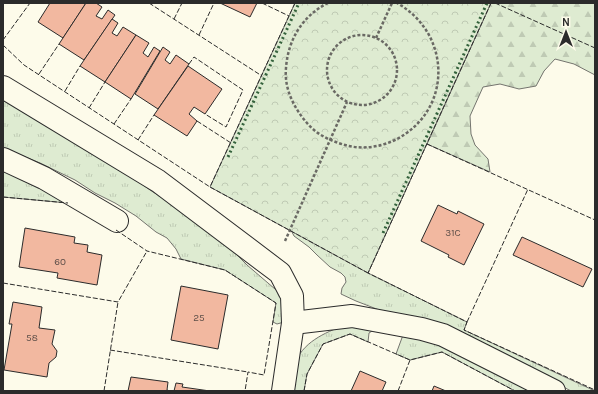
<svg xmlns="http://www.w3.org/2000/svg" width="598" height="394" font-family="Karla,sans-serif">
<style>
.grass{fill:url(#grass-tufts);stroke:#74746e}
.forest{fill:url(#forest-firs);stroke:#74746e}
.park{fill:url(#park-crowns);stroke:#74746e}
.building{fill:#f2b8a0;stroke:#2b2b2b}
.lines{fill:none;stroke-linecap:round;stroke-linejoin:round}
.minor-casing{stroke:#2b2b2b;stroke-width:24}
.path{stroke:#6a6964;stroke-width:2.5;stroke-dasharray:3 2;stroke-linecap:butt}
.minor{stroke:#fdfbea;stroke-width:22}
.hedge{stroke:#34623c;stroke-width:3;stroke-dasharray:2 3;stroke-linecap:butt}
.fence{stroke:#2b2b2b;stroke-width:1;stroke-dasharray:5 2;stroke-linecap:butt}
.labels{text-anchor:middle;stroke-width:3;stroke-linejoin:round;paint-order:stroke}
.number-label{font-size:10px;fill:#5d4e48}
</style>
<defs>
<pattern id="grass-tufts" width="24" height="20" patternUnits="userSpaceOnUse"><rect width="24" height="20" fill="#deebd1"/><path d="M3 7l-1-3M5 7V3M7 7l1-3M15 17l-1-3M17 17v-4M19 17l1-3" fill="none" stroke="#bfcab4"/></pattern>
<pattern id="forest-firs" width="22" height="20" patternUnits="userSpaceOnUse"><rect width="22" height="20" fill="#deebd1"/><path d="M5 1l3.5 6h-7zM16 11l3.5 6h-7z" fill="#bfcab4"/></pattern>
<pattern id="park-crowns" width="20" height="18" patternUnits="userSpaceOnUse"><rect width="20" height="18" fill="#deebd1"/><path d="M2 6a3 3 0 1 1 6 0M12 15a3 3 0 1 1 6 0" fill="none" stroke="#bfcab4"/></pattern>
</defs>
<rect width="100%" height="100%" fill="#fdfbea"/>
<g class="grass">
<polygon points="491,3 368,273 467,322 464,330 595,391 571,391 526,367 356,301 341,294 342,288 346,282 345,277 341,273 330,267 317,255 309,247 294,236 292,232 312,190"/>
<polygon points="3,96 106,158 150,190 183,211 231,249 247,265 275,289 281,289 284,322 277,324 273,322 276,303 225,270 181,259 176,249 167,238 156,232 136,216 115,203 95,193 75,180 40,163 3,148"/>
<polygon points="3,165 78,204 3,197"/>
<path d="M348,324L375,329L369,333L368,342L350,334L323,344L307,374L304,391H289C291,381 293,370 296,361C305,340 329,331 348,324Z"/>
<polygon points="403,335 440,344 532,391 515,391 442,352 410,360 396,354"/>
</g>
<polygon class="forest" points="491,3 595,3 595,75 574,64 555,59 544,71 536,86 519,89 500,84 483,87 470,116 471,134 475,145 488,159 490,172 427,144"/>
<polygon class="park" points="295,3 491,3 368,273 210,187"/>
<g class="building">
<polygon points="50,3 86,3 63,38 38,22"/>
<polygon points="86,3 96,3 102,7 96,16 102,19 108,10 115,15 84,60 59,44"/>
<polygon points="220,3 257,3 250,17"/>
<polygon points="112,19 118,23 112,33 117,36 123,27 136,35 105,82 80,66"/>
<polygon points="136,35 149,43 143,53 148,57 154,47 160,51 131,99 105,82"/>
<polygon points="163,47 170,52 165,60 170,64 176,55 189,64 158,109 135,94"/>
<polygon points="188,66 222,89 205,114 194,107 189,114 197,121 187,136 154,115"/>
<polygon points="438,205 457,214 458,211 484,224 464,265 448,257 449,255 421,241"/>
<polygon points="25,228 75,237 74,243 88,245 87,252 102,255 97,285 57,278 58,273 19,267"/>
<polygon points="522,237 592,269 583,287 513,255"/>
<polygon points="181,286 228,295 218,349 171,340"/>
<polygon points="13,302 42,307 39,328 55,330 52,344 57,351 56,357 49,363 47,377 4,370 12,324 9,324"/>
<polygon points="360,371 386,382 382,391 351,391"/>
<polygon points="131,377 168,382 167,390 170,391 128,391"/>
<polygon points="176,383 183,384 182,387 210,391 174,391"/>
<polygon points="434,386 446,391 432,391"/>
</g>
<g class="lines">
<g class="minor-casing">
<g id="minor">
<polyline points="3,87 158,181 280,273 292,296 293,323 283,391"/>
<polyline points="3,159 44,178 117,221"/>
<polyline points="293,323 352,316 422,329 443,335 554,391"/>
</g>
</g>
<g class="path">
<path d="M328,3C302,16 288,40 286,68C284,89 294,108 307,123C317,135 331,141 345,145C362,150 380,147 395,140C453,111 452,34 397,3"/>
<circle cx="362" cy="70" r="35"/>
<polyline points="376,38 392,3"/>
<polyline points="285,241 347,102"/>
</g>
<use href="#minor" class="minor"/>
<g class="hedge">
<polyline points="228,157 299,3"/>
<polyline points="383,233 487,3"/>
</g>
<g class="fence">
<polyline points="149,3 262,76"/>
<polyline points="262,3 289,16"/>
<polyline points="295,3 210,187 368,273"/>
<polyline points="491,3 368,273 467,322 464,330 595,390"/>
<polyline points="495,3 595,48"/>
<polyline points="174,19 182,3"/>
<polyline points="199,35 214,3"/>
<polyline points="3,40 30,3"/>
<polyline points="3,45 24,65 210,187"/>
<polyline points="189,64 194,57 243,90 226,127 205,114"/>
<polyline points="39,74 59,44"/>
<polyline points="65,91 80,66"/>
<polyline points="89,108 105,82"/>
<polyline points="197,121 231,143"/>
<polyline points="114,124 131,99"/>
<polyline points="138,140 154,115"/>
<polyline points="427,144 595,220"/>
<polyline points="3,197 68,203"/>
<polyline points="116,230 147,251 225,270 276,303 264,375 248,372 245,391"/>
<polyline points="3,283 118,302 147,251"/>
<polyline points="467,322 528,189"/>
<polyline points="110,350 248,372"/>
<polyline points="104,391 118,302"/>
<polyline points="304,391 307,374 323,344 350,334 410,360 442,352 515,391"/>
<polyline points="398,391 410,360"/>
</g>
</g>
<g class="labels">
<g class="number-label">
<text x="453" y="236">31C</text>
<text x="60" y="265">60</text>
<text x="199" y="321">25</text>
<text x="32" y="341">58</text>
</g>
</g>
<rect width="598" height="394" fill="none" stroke="#2b2b2b" stroke-width="8"/>
<g transform="translate(566 32)" stroke="#fdfbea" stroke-width="3" paint-order="stroke">
<path d="M0-3L7 15L0 10L-7 15Z" fill="#2b2b2b"/>
<text y="-6" font-size="11" font-weight="bold" text-anchor="middle" fill="#2b2b2b">N</text>
</g>
</svg>
